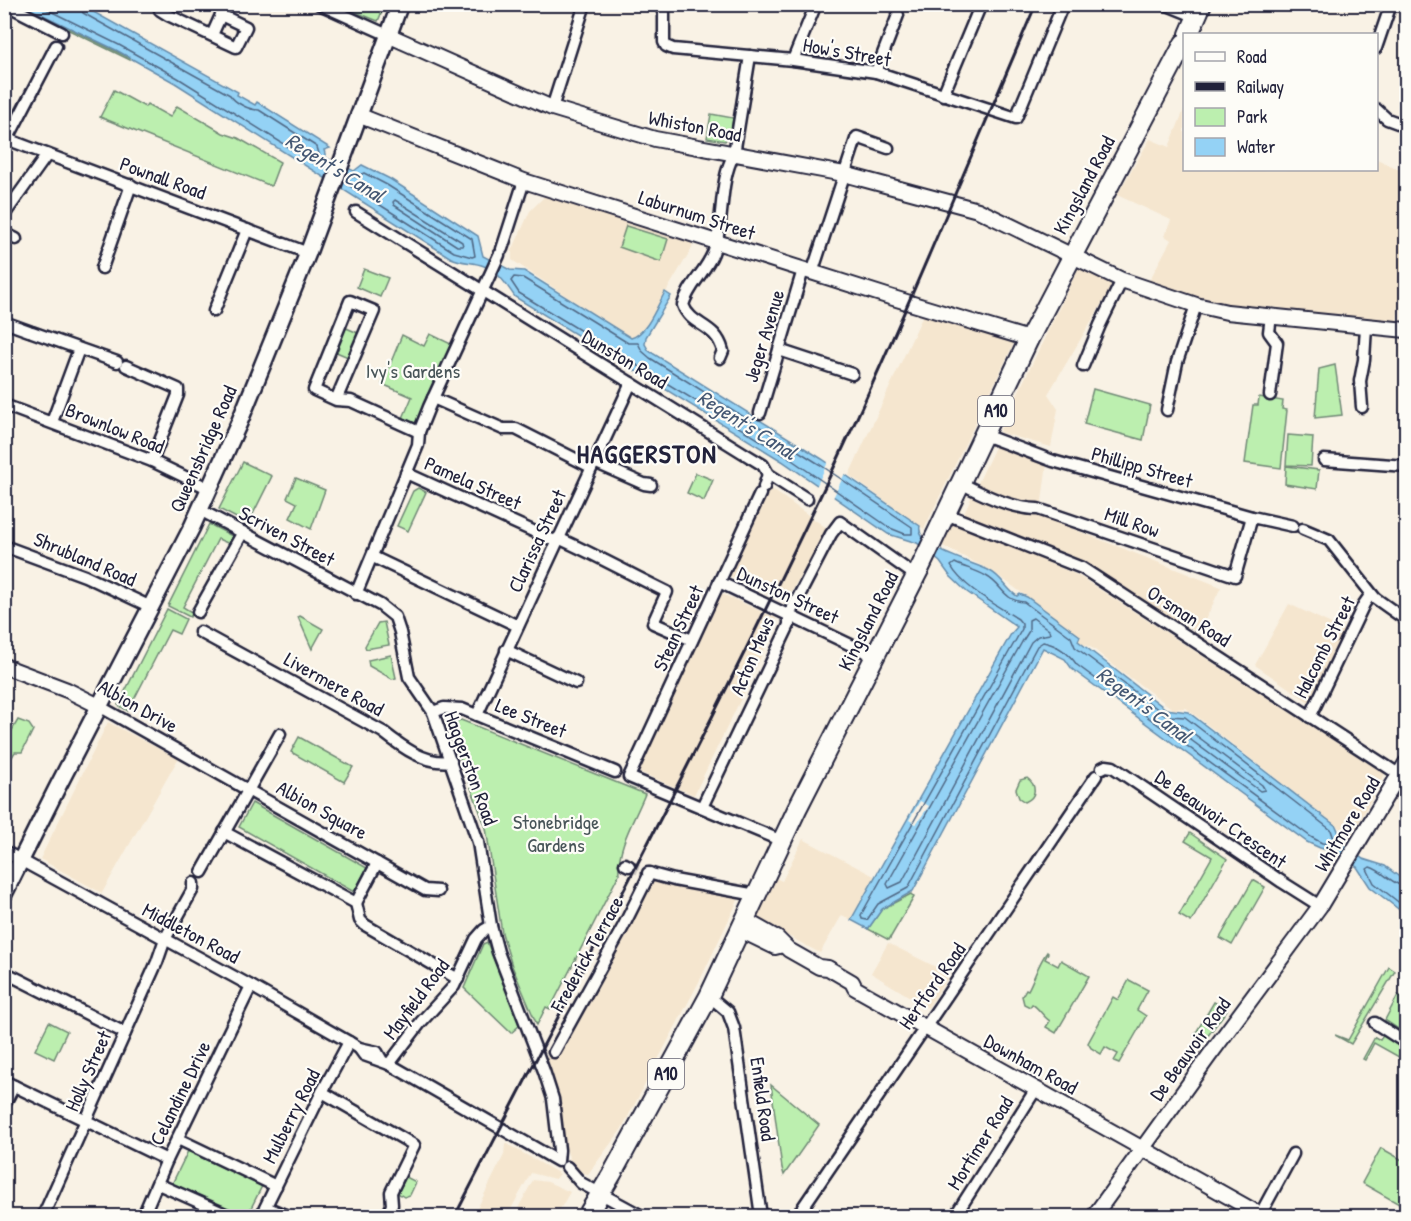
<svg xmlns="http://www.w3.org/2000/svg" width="1411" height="1221" font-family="'Patrick Hand',sans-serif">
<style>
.built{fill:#f5e6cf}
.green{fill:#bcefaf;stroke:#6f8875;stroke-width:1.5}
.water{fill:#94d2f5;stroke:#668cab;stroke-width:1.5}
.pier{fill:#f9f2e5}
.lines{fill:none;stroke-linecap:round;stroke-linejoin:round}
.shore{stroke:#506885;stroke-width:1.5}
.minor-tunnel{stroke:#cec8c3;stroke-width:10;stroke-dasharray:10 5;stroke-linecap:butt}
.minor-casing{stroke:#22223b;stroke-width:15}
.tertiary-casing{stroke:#22223b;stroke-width:18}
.secondary-casing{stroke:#22223b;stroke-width:20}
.trunk-casing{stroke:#22223b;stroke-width:22}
.minor{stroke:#fdfcf7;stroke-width:10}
.tertiary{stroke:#fdfcf7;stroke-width:14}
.secondary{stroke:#fdfcf7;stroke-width:15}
.trunk{stroke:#fdfcf7;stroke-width:18}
.rail{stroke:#22223b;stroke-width:3}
.labels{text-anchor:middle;stroke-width:4.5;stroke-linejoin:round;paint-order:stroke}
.shield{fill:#fdfcf7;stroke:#646373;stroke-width:1.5}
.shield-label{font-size:18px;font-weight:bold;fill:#22223b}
.street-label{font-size:20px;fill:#22223b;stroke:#fdfcf7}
.park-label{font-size:20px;fill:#485558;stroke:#fdfcf7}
.water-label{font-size:21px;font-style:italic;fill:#445773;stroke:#fdfcf7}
.district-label{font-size:26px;font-weight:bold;letter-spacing:1.5px;fill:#22223b;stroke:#fdfcf7}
</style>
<rect width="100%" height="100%" fill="#f9f2e5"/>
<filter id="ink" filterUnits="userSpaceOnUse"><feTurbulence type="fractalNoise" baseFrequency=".0167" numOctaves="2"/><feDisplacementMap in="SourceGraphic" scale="12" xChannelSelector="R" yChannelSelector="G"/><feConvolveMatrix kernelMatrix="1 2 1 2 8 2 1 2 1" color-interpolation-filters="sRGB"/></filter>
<g filter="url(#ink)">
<g class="built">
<polygon points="1184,110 1184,170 1376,170 1377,159 1406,173 1406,285 1405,291 1401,291 1397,321 1283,312 1283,308 1227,305 1197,299 1148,283 1171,240 1165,236 1171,220 1117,195 1150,139 1169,147"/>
<polygon points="547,194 693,242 692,248 644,329 637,336 631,338 614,328 512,260 512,251 530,211"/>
<polygon points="1079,267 1114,283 1048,394 1058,409 1051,447 999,432"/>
<polygon points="924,313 1015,341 924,529 849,475"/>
<polygon points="996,445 1047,463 1040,516 1221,587 1199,633 1083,566 961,519"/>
<polygon points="770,488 828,529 785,602 728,575"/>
<polygon points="952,521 1077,575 1385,774 1351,837 1186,708 1173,709 1109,662 1094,649 1077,641 1079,635 992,571 943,546"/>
<polygon points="720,593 776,618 756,668 694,795 639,772"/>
<polygon points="1289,604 1344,630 1309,702 1255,665"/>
<polygon points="108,722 178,759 102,893 40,859"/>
<polygon points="803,839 876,877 851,920 842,915 820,953 753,917 773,877 782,881"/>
<polygon points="648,880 677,887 740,896 701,978 621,1130 588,1174 583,1173 570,1161 564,1141 547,1057"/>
<polygon points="888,943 950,974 928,1008 871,973"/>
<polygon points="505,1143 560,1174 555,1179 531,1173 507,1216 490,1216 477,1209 504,1155"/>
<polygon points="533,1180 548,1182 570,1192 556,1216 514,1216"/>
</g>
<g class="green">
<polygon points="18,5 22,5 130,58 130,60"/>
<polygon points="338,5 385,5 378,21"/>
<polygon points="114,90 145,107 147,104 170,117 177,106 223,133 238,138 280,162 271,186 100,117"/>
<polygon points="711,114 733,118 730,138 727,138 725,141 707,138"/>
<polygon points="626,226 668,239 661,262 619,247"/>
<polygon points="364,269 388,278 380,297 357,287"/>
<polygon points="344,327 358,333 348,357 334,351"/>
<polygon points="430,334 451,344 416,424 403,418 412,397 382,384 402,335 424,346"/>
<polygon points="1335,365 1342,415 1315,418 1319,369"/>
<polygon points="1093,389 1150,405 1143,440 1084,424"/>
<polygon points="1259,397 1283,401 1282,409 1287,410 1281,468 1245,463 1253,405 1258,405"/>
<polygon points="1288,435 1313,437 1311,466 1286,465"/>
<polygon points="243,462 272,476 248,524 219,509"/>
<polygon points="1286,466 1319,470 1317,489 1285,484"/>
<polygon points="696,473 713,480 704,501 687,493"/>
<polygon points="296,478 325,490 311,529 290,518 297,503 287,498"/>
<polygon points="418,488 426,492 408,531 397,526 413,491"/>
<polygon points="209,524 236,538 232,545 218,539 183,607 193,613 190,617 168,606"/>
<polygon points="167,609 186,619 179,634 170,630 128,711 118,705"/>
<polygon points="300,616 323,629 312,649 298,617"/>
<polygon points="384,622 389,645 366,649 365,646 378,623"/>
<polygon points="391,655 396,678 392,679 369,666 368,660"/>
<polygon points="18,720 29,724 33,730 22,752 15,752 12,757 5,753 5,742"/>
<path d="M461,720L645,794C635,819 617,846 619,874L550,1009L546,1007L537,1025L512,966L502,933L486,828L451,734C450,728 454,721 461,720Z"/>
<polygon points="299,737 353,767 344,782 291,752"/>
<path d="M1027,778C1037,785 1037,797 1025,802L1019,798L1016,789L1020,780Z"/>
<polygon points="252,803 367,868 354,892 239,827"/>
<polygon points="1190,833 1227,859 1191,922 1179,915 1212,857 1185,841"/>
<polygon points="1253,880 1265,887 1232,945 1220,938"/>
<polygon points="911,894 914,897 889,940 868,929 882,909"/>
<polygon points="487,942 520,1025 511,1033 464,988 483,944"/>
<path d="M1047,952L1048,953L1045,959L1058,966L1061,960L1089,976L1056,1033L1046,1027L1050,1021C1042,1016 1040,1009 1032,1004L1030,1007L1024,1004L1022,996L1026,989L1028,990C1035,977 1038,964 1047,952Z"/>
<polygon points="1389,967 1395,971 1351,1044 1335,1035 1348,1040"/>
<polygon points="1129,980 1148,990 1137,1010 1146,1016 1119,1063 1114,1061 1118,1054 1105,1047 1101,1054 1091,1048 1088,1043 1113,997 1118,1000"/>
<polygon points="1406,990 1406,1027 1403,1032 1385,1020 1398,995 1402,997"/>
<polygon points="1214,1002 1227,1010 1204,1041 1194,1036"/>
<polygon points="49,1022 67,1031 54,1059 35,1050"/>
<polygon points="1384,1034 1406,1049 1406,1061 1374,1043 1365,1060 1363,1059 1375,1037 1380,1040"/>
<polygon points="771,1085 819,1125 784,1175 782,1168"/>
<polygon points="1381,1148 1406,1162 1406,1208 1362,1183"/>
<polygon points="188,1151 262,1186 247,1216 238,1216 172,1184"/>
<polygon points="406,1177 416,1182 410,1195 404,1197 398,1193"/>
</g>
<path class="water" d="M22,5H81L238,92L237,95L255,105L257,102L330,148L324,150L326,158L354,171L362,165L390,179L478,236L483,256L510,270L524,271L631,338C647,334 657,306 665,292L671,296L646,337L645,344L649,351L822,459L920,526C915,549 974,562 990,571C1002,577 1006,589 1017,596L1020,594L1027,597L1080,636L1078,641L1166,709L1188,712L1336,826L1344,845L1363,859L1385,866L1406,882V915L1370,887L1357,867L1337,853L1320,848L1307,842L1072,669L1065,659L1043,648L913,891L882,909L868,929L851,920L1011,634L1017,627L967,592L950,576L940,562L917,543L888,534L782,461L515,297C507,285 498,271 484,266C473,262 462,263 451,258L175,83L116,50Z"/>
<g class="pier">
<polygon points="829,460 846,471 833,498 816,487"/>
<polygon points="920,801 929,806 916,824 909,820"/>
</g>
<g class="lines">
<g class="shore">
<path d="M36,4L119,45L178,78L317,165L322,164L317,147L259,110C249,110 235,103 230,95L83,13L79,4"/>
<polyline points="344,182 454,252 472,257 475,256 472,239 387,185 364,173 355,177 347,175"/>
<polygon points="395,200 462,242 463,246 457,246 394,205 393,202"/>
<polygon points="514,277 523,278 628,343 638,343 642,351 650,358 819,464 912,527 912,534 905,534 890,528 786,456 519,293 511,281"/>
<path d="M955,563C965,568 976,570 986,576C1003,585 1002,600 1024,602L1071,637L1075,647L1163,713L1169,716L1185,717L1331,830L1336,845L1322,843L1311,837L1077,665C1068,652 1058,645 1043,642L1037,646L908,888L878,904L867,920L862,919L861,915L1022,629V624L1018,619C998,606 962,587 951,566Z"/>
<polygon points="1033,618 1049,630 1050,634 1038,636 1031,642 902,882 889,888 887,884 1022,642 1029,631 1029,620"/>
<polygon points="1177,723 1181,724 1262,785 1265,790 1260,791 1176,729 1175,726"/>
<path d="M1406,887C1393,885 1383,871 1370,867L1367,869L1374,883L1406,908"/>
</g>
<polyline class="minor-tunnel" points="629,866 648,873"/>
<g class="minor-casing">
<g id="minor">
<polyline points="5,4 62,33"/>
<polyline points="163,4 160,10 168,15 236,47 246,27 221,15 212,35"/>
<polyline points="319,4 388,35"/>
<polyline points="664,4 664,42 666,46 673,49 793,60 876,72 1016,118 1063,4"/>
<polyline points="1165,4 1197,17"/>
<polyline points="1376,48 1391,4"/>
<polyline points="793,60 816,4"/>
<polyline points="876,72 898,15"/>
<polyline points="943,95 981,4"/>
<polyline points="552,108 585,4"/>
<polyline points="1376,109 1387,119 1406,126"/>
<polyline points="4,138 308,253"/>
<polyline points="4,146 56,46"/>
<polyline points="356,212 745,454 763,465 768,474 807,499"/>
<polyline points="4,215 47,155"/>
<polyline points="4,233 16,239"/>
<polyline points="502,249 524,181"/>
<polyline points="102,268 131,185"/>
<polyline points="812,273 856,139 857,137 888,148"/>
<polyline points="214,311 247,230"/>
<polyline points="4,322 29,331"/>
<polyline points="32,332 117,362"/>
<polyline points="779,350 852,374"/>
<path d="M720,358L723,351C716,323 691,327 683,305C688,286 706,271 713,253C725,222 718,183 734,154L750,56"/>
<polyline points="126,366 178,389 178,395 152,461"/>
<polyline points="1083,366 1100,325 1122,280"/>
<polyline points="1270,395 1277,343 1269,332 1271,316"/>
<polyline points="433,398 503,429 516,429 591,467"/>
<polyline points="336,400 374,311 350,301 314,390 336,400 351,401 419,432"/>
<polyline points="4,405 152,461 210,489"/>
<polyline points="1362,407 1360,381 1364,360 1366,327"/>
<polyline points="1167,410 1177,362 1196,305"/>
<polyline points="760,413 803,270"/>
<polyline points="52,422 79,349"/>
<polyline points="984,435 1053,461 1252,517 1293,526"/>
<polyline points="1324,460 1406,466"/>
<polyline points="594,462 644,484 651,485"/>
<polyline points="406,473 557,542"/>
<path d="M961,483C983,495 1012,509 1038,509L1235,576L1252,517"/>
<polyline points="764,487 768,474"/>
<polyline points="760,494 629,777 782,841"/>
<polyline points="200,510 380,605 395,617 400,632 409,677 433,712 478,842 491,926 498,952 544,1071 553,1099 559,1150 558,1161 389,1064 364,1055 359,1048"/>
<polyline points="946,514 1082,568 1400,775"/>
<polyline points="1303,529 1329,540 1375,598 1406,620"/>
<path d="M558,538C596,555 630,574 667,592L653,623L692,640"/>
<polyline points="4,546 85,576 151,607"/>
<polyline points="373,557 518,626"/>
<polyline points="719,582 874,656"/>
<polyline points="356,594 418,445 419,432 429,407 499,255"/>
<polyline points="198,612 243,532"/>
<path d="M200,632L383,732C402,747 426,765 451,761"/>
<polyline points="506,650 576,683"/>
<polyline points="99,706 425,890 438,891"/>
<polyline points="433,712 444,708 462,709 615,772"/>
<polyline points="477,715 631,383"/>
<polyline points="1310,717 1364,604 1371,594"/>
<polyline points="1102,768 1106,766 1113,767 1282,882 1320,906"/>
<polyline points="702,807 789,625 789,615 831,534 840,522 916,576"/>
<polyline points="224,832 356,903 377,863"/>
<polyline points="4,851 251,986 349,1042 359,1048 377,1052 381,1059"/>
<polyline points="625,864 629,866"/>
<polyline points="202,872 280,734"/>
<polyline points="648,873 674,880 756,895"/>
<polyline points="356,903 360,920 365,925 458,979"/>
<polyline points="4,972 125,1033"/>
<polyline points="709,996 728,1012 734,1028 761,1216"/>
<polyline points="1375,1023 1406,1043"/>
<polyline points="554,1052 623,927 650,873"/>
<polyline points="389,1064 421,1022 454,986 476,939 484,930 491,926"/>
<polyline points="4,1081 167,1160"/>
<polyline points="322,1092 414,1145 391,1192 392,1205 387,1216"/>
<polyline points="4,1105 14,1086"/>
<polyline points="178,1139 276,1186"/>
<polyline points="567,1167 581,1183 642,1216"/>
<polyline points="158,1184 230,1216"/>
<polyline points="266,1207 287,1216"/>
<polyline points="1260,1215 1293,1154"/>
<polyline points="43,1216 157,962 165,939 193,889 193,883"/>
<polyline points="143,1216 167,1160 251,986"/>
<polyline points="261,1216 322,1092 349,1042"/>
<polyline points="797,1216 1096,776"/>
<polyline points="955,1216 1036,1089"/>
</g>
</g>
<g class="tertiary-casing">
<g id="tertiary">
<polyline points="388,35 552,108 655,139 844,174 978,210 1122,280 1196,305 1227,312 1406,330"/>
<polyline points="358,115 524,181 890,297 1029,339"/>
<polyline points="4,666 67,690 99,706"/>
<polyline points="745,920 777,938 789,950 819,967 828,968 852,982 855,988 1263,1216"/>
<polyline points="740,930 775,947 783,945"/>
<polyline points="1094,1216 1209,1056 1320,906 1406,763"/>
</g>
</g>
<g class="secondary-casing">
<polyline id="secondary" points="4,894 56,790 192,527 239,423 308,253 400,4"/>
</g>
<g class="trunk-casing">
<g id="trunk">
<polyline points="1189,34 1202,4"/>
<polyline points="587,1216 612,1174 709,996 797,809 920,568 1029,339 1184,43"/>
</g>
</g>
<use href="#minor" class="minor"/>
<use href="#tertiary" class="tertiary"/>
<use href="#secondary" class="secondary"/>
<use href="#trunk" class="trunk"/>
<path class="rail" d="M455,1216C584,966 716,718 836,463C907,312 970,157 1036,4"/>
</g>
</g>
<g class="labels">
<g class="shield">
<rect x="978" y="396" width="36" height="30" rx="4.5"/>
<rect x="648" y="1059" width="36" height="30" rx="4.5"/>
</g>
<g class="shield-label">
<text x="996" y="417">A10</text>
<text x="666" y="1080">A10</text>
</g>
<g class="street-label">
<text transform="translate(847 52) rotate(10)" y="7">How's Street</text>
<text transform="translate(695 126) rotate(11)" y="7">Whiston Road</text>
<text transform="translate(163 178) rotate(20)" y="7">Pownall Road</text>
<text transform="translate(1084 185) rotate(-62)" y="7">Kingsland Road</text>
<text transform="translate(697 215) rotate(18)" y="7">Laburnum Street</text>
<text transform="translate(764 336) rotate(-73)" y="7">Jeger Avenue</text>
<text transform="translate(625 359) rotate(31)" y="7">Dunston Road</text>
<text transform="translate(115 428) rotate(22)" y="7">Brownlow Road</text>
<text transform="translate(203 449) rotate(-66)" y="7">Queensbridge Road</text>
<text transform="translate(1142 467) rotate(16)" y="7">Phillipp Street</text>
<text transform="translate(473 483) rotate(24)" y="7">Pamela Street</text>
<text transform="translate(1132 522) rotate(19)" y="7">Mill Row</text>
<text transform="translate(287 536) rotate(28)" y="7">Scriven Street</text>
<text transform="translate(537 541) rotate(-65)" y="7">Clarissa Street</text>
<text transform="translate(85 559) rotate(23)" y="7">Shrubland Road</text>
<text transform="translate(788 595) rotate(25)" y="7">Dunston Street</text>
<text transform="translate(1189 616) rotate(33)" y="7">Orsman Road</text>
<text transform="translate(868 621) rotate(-63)" y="7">Kingsland Road</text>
<text transform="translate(678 628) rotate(-65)" y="7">Stean Street</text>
<text transform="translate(1324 647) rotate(-63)" y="7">Halcomb Street</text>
<text transform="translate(752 656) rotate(-67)" y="7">Acton Mews</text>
<text transform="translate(334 684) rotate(29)" y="7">Livermere Road</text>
<text transform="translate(138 706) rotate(29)" y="7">Albion Drive</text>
<text transform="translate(531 718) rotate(22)" y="7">Lee Street</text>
<text transform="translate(471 768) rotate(70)" y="7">Haggerston Road</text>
<text transform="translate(322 810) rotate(29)" y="7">Albion Square</text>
<text transform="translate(1221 819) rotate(35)" y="7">De Beauvoir Crescent</text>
<text transform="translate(1347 824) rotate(-59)" y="7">Whitmore Road</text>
<text transform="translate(191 933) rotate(28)" y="7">Middleton Road</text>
<text transform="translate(587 954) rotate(-61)" y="7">Frederick Terrace</text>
<text transform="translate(932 986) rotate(-55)" y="7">Hertford Road</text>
<text transform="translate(416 999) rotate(-53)" y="7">Mayfield Road</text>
<text transform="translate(1190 1049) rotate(-54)" y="7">De Beauvoir Road</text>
<text transform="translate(1031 1064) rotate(29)" y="7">Downham Road</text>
<text transform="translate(88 1071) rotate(-66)" y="7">Holly Street</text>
<text transform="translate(180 1093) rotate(-64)" y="7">Celandine Drive</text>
<text transform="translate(763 1099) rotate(82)" y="7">Enfield Road</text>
<text transform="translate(291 1116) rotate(-63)" y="7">Mulberry Road</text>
<text transform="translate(980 1143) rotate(-58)" y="7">Mortimer Road</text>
</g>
<g class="park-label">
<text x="413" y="378">Ivy's Gardens</text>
<text x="556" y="829">Stonebridge<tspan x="556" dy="23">Gardens</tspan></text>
</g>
<g class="water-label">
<text transform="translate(335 168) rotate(32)" y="7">Regent's Canal</text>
<text transform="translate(747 425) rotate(32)" y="7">Regent's Canal</text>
<text transform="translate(1144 705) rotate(37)" y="7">Regent's Canal</text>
</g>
<g class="district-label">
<text x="647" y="463">HAGGERSTON</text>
</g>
</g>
<rect width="1411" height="1221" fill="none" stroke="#fdfcf7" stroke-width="24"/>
<rect x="12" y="12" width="1387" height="1197" fill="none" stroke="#22223b" stroke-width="2" filter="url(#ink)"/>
<rect x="1183" y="33" width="195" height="138" fill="#fdfcf7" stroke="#a5a5ac" stroke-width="1.5"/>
<rect x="1195" y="52" width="30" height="9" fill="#fdfcf7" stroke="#a5a5ac" stroke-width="1.5"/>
<text x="1237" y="63" font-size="18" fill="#22223b">Road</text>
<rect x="1195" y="82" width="30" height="9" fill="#22223b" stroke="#a5a5ac" stroke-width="1.5"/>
<text x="1237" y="93" font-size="18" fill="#22223b">Railway</text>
<rect x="1195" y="108" width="30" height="18" fill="#bcefaf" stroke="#a5a5ac" stroke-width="1.5"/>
<text x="1237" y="123" font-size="18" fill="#22223b">Park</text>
<rect x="1195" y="138" width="30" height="18" fill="#94d2f5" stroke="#a5a5ac" stroke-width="1.5"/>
<text x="1237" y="153" font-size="18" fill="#22223b">Water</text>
</svg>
